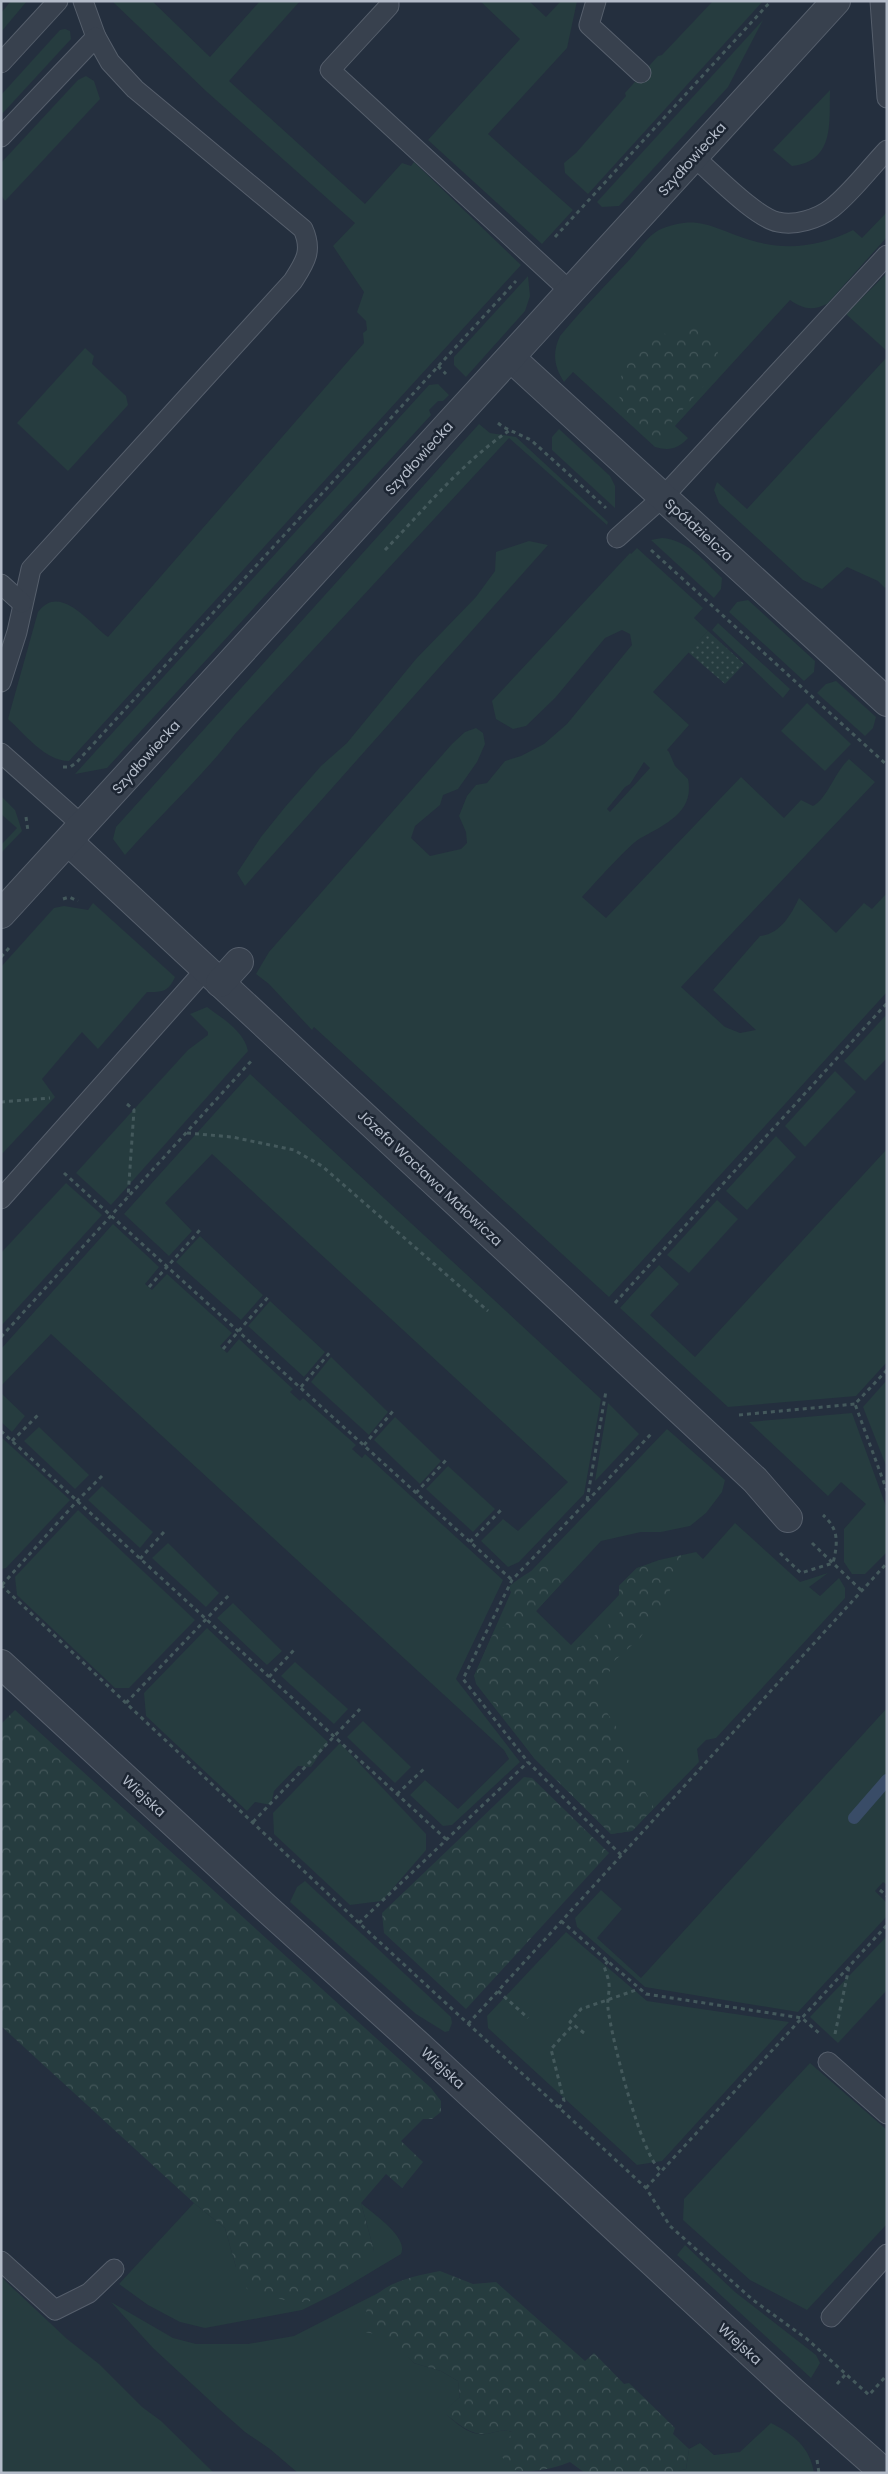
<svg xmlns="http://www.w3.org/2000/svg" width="888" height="2474" font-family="Poppins,sans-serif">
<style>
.grass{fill:#263c3f;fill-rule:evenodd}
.forest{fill:url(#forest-crowns)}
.garden{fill:url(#garden-dots)}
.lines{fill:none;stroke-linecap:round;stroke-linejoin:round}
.stream{stroke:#394c67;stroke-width:12}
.service-casing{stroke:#565f6c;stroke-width:21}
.minor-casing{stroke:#565f6c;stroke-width:30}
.tertiary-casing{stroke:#565f6c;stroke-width:30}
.path{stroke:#44595c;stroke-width:3;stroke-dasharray:4 4;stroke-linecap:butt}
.service{stroke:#38414e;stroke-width:19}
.minor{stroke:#38414e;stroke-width:28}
.tertiary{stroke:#38414e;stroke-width:28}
.labels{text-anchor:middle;stroke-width:5;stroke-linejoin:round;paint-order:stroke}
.street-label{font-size:14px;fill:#b4bcc9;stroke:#1d2633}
</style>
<defs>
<pattern id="forest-crowns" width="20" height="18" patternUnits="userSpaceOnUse" patternTransform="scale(1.25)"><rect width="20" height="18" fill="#263c3f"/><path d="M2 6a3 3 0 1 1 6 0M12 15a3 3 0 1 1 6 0" fill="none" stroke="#435659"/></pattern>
<pattern id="garden-dots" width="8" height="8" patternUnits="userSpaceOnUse" patternTransform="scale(1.25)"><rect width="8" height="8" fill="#263c3f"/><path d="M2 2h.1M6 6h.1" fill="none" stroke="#435659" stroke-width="1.8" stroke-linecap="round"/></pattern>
</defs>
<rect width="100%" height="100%" fill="#242f3e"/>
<g class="grass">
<polygon points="11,1 27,1 1,32 1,13"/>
<path d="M112,1H152L210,57L260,1H300L229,81L365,204L402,163L411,166L414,162L521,265L69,761C45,761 25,734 8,719L38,612C60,582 90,624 108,637L364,343L363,333L367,330L366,321L357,312L364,292L333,246L355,223L207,92Z"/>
<polygon points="480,1 529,1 546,17 561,1 577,1 567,48 488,134 573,210 542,244 428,140 520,39"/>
<polygon points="713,1 763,1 588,194 565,173 564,163 576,153 626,96 625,93 658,56 662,55"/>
<polygon points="763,20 728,87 619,206 602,207 597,202"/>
<polygon points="65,29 70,31 71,39 1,115 1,95 60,30"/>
<polygon points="86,76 94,81 100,99 5,201 1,195 1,163 78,80"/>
<path d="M830,90C829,123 835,161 792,166L773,150Z"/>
<path d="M887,212V237L827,304C812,311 803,309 790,300L675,426L688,438C678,449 669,451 655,447L573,372L564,382C554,366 552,353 560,336C582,309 608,283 632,257C639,249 649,235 659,230C699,213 713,229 750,240C785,251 820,247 853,230L862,238Z"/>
<polygon points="887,273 887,351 846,314"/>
<polygon points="528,276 530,296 525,311 466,377 454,365 454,357"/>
<polygon points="85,348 94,356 92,364 126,396 128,405 68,471 17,423"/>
<polygon points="887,357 887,586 885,588 878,581 847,567 822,589 803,580 719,503 714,490 717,482 747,509"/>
<polygon points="438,384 449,395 443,401 438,401 429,410 431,415 107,768 75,774 429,385"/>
<path d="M479,424L490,433L516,437L608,522L607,525L509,438L235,734C202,777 161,814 125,855L113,839L116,827Z"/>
<polygon points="559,429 610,476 615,486 615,508 552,450 552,437"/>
<path d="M662,538C688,540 704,561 722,578L721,589L714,598L651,540Z"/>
<polygon points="529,541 548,545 245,886 237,873 261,837 286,806 321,766 347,743 416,659 476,597 495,571 496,552"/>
<path d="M637,548L703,608L694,618L708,631L653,692L689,725L667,750L669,752L675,766L688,779C695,813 663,825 639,839C628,846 592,886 582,897L606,918L741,777L784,818L801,800L813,806C828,798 834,773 849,759L875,782L681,987L725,1027L740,1033L756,1030L713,990L760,936C780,934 791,915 799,898L836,933L864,903L872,909L887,893V992L609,1297L314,1027L312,1030L269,984L256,974L269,952L452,744L465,732L476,728L483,733L485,744L477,762L458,789L443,795L440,805L415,826L411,838L430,856L461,849L467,843L466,832L459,816L467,796L476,785L487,783L505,761L521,756L544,744L567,724L632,645L630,634L622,630L605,638L555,698L526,726L513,729L496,719L492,701L630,553L631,554ZM644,762L650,768L610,812L607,809L625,787L630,784Z"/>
<polygon points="748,600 815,661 814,672 804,681 729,612 737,602"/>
<polygon points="718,623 790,689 783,698 712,630"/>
<polygon points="836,681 876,717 873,728 865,736 817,693 826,684"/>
<polygon points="807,703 851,744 825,771 781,731"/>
<polygon points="1,796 15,810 22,831 1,853 1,845 17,828 1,814"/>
<path d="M93,903L175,977C168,992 163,992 147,992L98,1049L82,1032L42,1079L55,1097L1,1155V967L54,908L64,906L88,910Z"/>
<path d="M207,1007C223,1019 244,1031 248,1051L111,1205L76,1173L188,1050L208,1035V1032L190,1014Z"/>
<polygon points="887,1014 887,1058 865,1081 844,1061"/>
<polygon points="835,1071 856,1092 805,1147 785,1126"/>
<polygon points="250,1074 601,1399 584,1494 519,1562 508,1567 481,1541 503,1519 518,1531 568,1482 212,1154 165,1203 192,1231 169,1256 124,1214"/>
<polygon points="776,1136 796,1157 747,1210 726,1191"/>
<polygon points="887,1149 887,1362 856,1396 728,1407 620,1308 659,1265 679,1284 650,1315 695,1357"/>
<polygon points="66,1183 102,1215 1,1326 1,1253"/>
<polygon points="717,1200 738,1219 689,1273 667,1255"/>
<polygon points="113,1224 159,1267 145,1284 152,1290 167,1274 232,1333 220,1346 227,1353 239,1339 293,1389 290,1392 300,1401 303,1398 356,1445 352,1449 362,1458 365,1454 503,1580 456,1679 520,1762 452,1825 443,1826 410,1795 425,1780 458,1809 509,1759 504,1750 51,1334 1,1386 1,1349"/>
<polygon points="200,1236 263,1295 241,1320 176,1262"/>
<polygon points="270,1301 325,1352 304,1377 248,1326"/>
<polygon points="331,1357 388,1412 369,1435 311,1382"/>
<polygon points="887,1380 887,1468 863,1407"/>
<polygon points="1,1393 25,1416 12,1432 1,1422"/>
<polygon points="608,1403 639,1434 595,1481"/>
<polygon points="852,1413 887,1509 887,1552 865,1574 852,1574 844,1562 844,1529 866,1504 841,1482 828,1496 749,1422"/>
<polygon points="395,1417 441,1461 420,1484 374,1440"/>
<polygon points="39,1427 89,1475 75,1489 24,1441"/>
<polygon points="667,1429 725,1480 722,1492 706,1513 690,1526 661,1532 641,1532 601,1541 536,1611 571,1645 619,1595 619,1586 637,1568 659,1560 696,1552 703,1559 735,1523 800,1582 828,1573 809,1587 820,1596 839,1578 845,1588 845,1598 716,1738 706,1740 697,1749 699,1762 632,1831 611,1834 534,1758 476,1684 474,1676 511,1592"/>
<polygon points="1,1437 70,1500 6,1568 1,1569"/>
<polygon points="448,1466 495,1509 473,1532 426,1489"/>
<polygon points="102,1486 153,1532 140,1548 88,1500"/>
<polygon points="78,1510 195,1620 129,1688 115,1688 17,1595 15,1577"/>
<polygon points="168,1543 219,1593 206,1607 152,1558"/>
<polygon points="233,1603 282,1651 267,1665 217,1618"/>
<polygon points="207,1628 328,1742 311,1767 298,1766 274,1791 271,1805 255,1802 247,1811 146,1716 144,1693"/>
<polygon points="295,1662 348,1709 334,1724 281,1676"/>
<polygon points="887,1708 887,1885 883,1882 875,1891 887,1903 887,1916 798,2012 645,1987 577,1927 575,1918 601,1890 622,1909 597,1938 641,1978"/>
<polygon points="363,1721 411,1767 395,1783 347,1737"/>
<polygon points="340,1743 426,1834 426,1850 382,1901 350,1905 274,1834 273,1813"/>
<polygon points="305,1881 451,2017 452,2023 449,2031 445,2032 416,2014 290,1902 297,1887"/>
<polygon points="566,1932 647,2001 789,2022 662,2161 637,2165 488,2028 487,2016"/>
<polygon points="887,1936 887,1990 838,2043 810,2017"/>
<polygon points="810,2063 887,2130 887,2224 807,2310 750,2280 683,2220 684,2199"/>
<path d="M194,2203L225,2228L236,2267L374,2251L361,2203C373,2214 409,2237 401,2254L336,2293L302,2310L205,2328L180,2322L148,2305L119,2284Z"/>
<polygon points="685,2245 735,2292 816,2355 820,2363 811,2378 677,2255"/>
<polygon points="1,2277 67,2339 99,2364 142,2407 161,2421 214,2473 1,2473"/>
<path d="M380,2292L367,2309L414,2363L441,2371L458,2381L460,2397L444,2412C455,2422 469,2436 485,2434C495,2433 502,2428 512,2432L515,2470L524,2473H298L270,2449L245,2432L218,2408L153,2348L111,2302L173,2338L196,2344H248L294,2336Z"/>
<path d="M771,2423C794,2435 810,2447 814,2473H668L686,2469L689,2449L700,2443L714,2455L740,2452Z"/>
</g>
<g class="forest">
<path d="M709,323C717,337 715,350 722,365L670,424L667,433L658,438L648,434L621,410L618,383L631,356L657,332L679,337L700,324Z"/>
<path d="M681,1555L679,1573L658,1613L640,1638L613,1662L599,1700L617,1728L623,1750L654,1808L632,1831L611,1834L534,1758L474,1676L492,1636L505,1626L513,1612L515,1599L508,1587C522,1577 538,1563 556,1564L564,1580L536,1611L546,1629L563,1647H581C595,1634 616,1623 624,1605L619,1595V1586L637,1568Z"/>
<path d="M15,1710L431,2088L441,2101V2112L432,2119H423L401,2141L423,2162L402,2188L386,2174L361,2203L374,2251C361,2267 333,2297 311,2301C291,2305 267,2295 247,2289L236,2267L225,2228L194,2203L1,2026V1724Z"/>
<polygon points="524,1777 532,1778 609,1853 466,2009 384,1933 382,1913"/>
<path d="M440,2271L473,2284L496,2282L585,2361L594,2353L624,2384L629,2383L675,2428L673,2434L689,2449L686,2469L668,2473H585L570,2462C555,2468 531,2474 515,2470C510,2466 505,2460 500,2455L512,2432C502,2428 495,2433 485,2434C469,2435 455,2421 443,2412L460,2397L458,2381L441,2371L414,2363L388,2336L364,2332C365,2325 365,2315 367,2308C379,2282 415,2276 440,2271Z"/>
</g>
<polygon class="garden" points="708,631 744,664 725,684 688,652"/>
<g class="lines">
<polyline class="stream" points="854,1818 887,1780"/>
<g class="service-casing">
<g id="service">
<polyline points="83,1 96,37"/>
<polyline points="389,1 389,6 330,70 571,292"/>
<polyline points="596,1 589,25 641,73"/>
<polyline points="880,1 887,98"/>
<polyline points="1,63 58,1"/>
<path d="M1,137L96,37L110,62L135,89L303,229C313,251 305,262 293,281L31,569L17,632L1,682"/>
<path d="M694,157C713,173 756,218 778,222C795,226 818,219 832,208C852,192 869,169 887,150"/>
<polyline points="617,538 663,497 887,255"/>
<polyline points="1,584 22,603"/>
<polyline points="1,753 83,826"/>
<polyline points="1,1199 205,970"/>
<polyline points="828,2062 887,2114"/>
<polyline points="1,2261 55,2310 89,2293 114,2269"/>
<polyline points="831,2317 887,2254"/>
</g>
</g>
<g class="minor-casing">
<g id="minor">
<polyline points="511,358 887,702"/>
<polyline points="69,842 725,1452 755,1480 788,1518"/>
<polyline points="220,983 239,962"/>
</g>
</g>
<g class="tertiary-casing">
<g id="tertiary">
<polyline points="1,914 836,1"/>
<polyline points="1,1664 265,1907 418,2045 792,2391 885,2473"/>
</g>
</g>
<g class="path">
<polyline points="555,237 771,1"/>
<polyline points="438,366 446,374"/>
<polyline points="498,423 503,427 531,440 606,508"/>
<path d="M385,550C425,509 461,463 510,430"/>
<polyline points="651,550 887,765"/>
<polyline points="63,767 70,767 76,763 516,281"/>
<polyline points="26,817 28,831"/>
<polyline points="63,899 69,897 78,901"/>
<polyline points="1,957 9,948"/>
<polyline points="1,1102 50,1098"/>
<polyline points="127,1104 134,1110 128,1197"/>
<polyline points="187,1133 232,1137 294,1150 322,1166 488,1311"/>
<polyline points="64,1173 512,1580"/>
<polyline points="149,1287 200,1230"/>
<polyline points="615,1303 887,1003"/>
<polyline points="1,1337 253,1059"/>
<polyline points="223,1349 270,1295"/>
<polyline points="887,1370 855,1404 887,1491"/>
<polyline points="301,1387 331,1351"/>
<polyline points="739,1415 855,1404"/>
<polyline points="1,1431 447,1840"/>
<polyline points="12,1441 38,1415"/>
<polyline points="364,1445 394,1410"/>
<polyline points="416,1493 447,1459"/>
<polyline points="587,1500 606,1391"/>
<polyline points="470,1542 502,1509"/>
<polyline points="812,1543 862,1591"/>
<path d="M780,1553L801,1573L833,1563C838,1543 839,1529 823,1515"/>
<polyline points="140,1559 164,1532"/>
<polyline points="1,1585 359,1923 646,2188 670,2226 753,2300 807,2339 869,2395 887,2375"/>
<polyline points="2,1585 77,1501 103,1475"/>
<polyline points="269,1677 294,1650"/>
<polyline points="126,1703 231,1593"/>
<polyline points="397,1794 425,1768"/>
<polyline points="253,1822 360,1709"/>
<polyline points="621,1855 528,1762 463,1679 512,1580 652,1433"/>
<polyline points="880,1890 887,1896"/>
<polyline points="561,1921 646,1994 802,2018 820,2034"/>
<polyline points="359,1923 528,1762"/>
<path d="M608,1961L604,1966C606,1973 610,1981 609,1989C609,1995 607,2001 608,2008C611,2036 641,2156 661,2171"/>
<polyline points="498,1991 528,2018"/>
<polyline points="468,2024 887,1563"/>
<polyline points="584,2033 570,2022 581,2009 639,1989"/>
<polyline points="835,2034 849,1967"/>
<polyline points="559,2108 564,2101 551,2049 573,2025"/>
<polyline points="646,2188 887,1925"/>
<polyline points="837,2384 845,2375"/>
<polyline points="817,2460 819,2473"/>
</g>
<use href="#service" class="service"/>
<use href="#minor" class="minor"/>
<use href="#tertiary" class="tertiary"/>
</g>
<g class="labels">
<g class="street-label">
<text transform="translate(692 159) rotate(-48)" y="5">Szydłowiecka</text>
<text transform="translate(419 458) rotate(-48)" y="5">Szydłowiecka</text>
<text transform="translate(699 530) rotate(42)" y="5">Spółdzielcza</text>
<text transform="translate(146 757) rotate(-48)" y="5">Szydłowiecka</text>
<text transform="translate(430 1178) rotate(43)" y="5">Józefa Wacława Małowicza</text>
<text transform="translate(144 1796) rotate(43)" y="5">Wiejska</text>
<text transform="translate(443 2068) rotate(43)" y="5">Wiejska</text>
<text transform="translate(740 2344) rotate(43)" y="5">Wiejska</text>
</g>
</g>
<rect width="888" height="2474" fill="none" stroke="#b4bcc9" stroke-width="5"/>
</svg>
